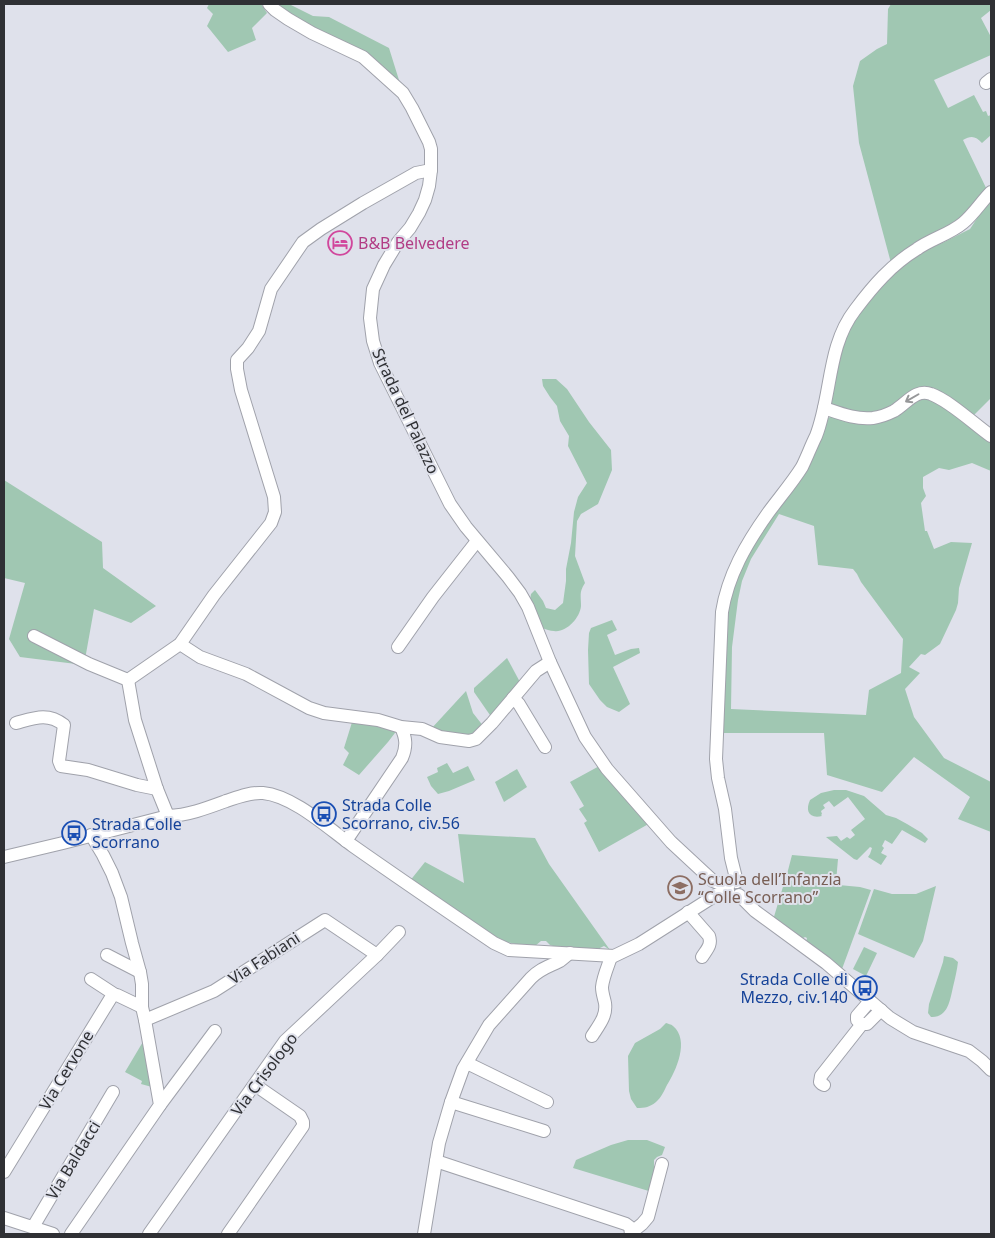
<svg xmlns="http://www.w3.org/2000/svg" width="995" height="1238" font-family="'Noto Sans',sans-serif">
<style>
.green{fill:#a0c7b2;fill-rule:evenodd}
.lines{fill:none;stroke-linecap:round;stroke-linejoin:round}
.minor-casing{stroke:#a0a2ab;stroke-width:14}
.minor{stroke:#fff;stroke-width:12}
.oneway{stroke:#97989a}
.labels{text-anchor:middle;stroke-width:4;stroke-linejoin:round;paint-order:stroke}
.hotel-label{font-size:16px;fill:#b23c85;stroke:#dfe1eb;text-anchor:start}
.street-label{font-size:16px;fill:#2f3034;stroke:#dfe1eb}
.transit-label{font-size:16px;fill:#164399;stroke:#dfe1eb;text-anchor:start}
.education-label{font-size:16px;fill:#785e54;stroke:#dfe1eb;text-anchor:start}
</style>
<rect width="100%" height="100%" fill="#dfe1eb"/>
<g class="green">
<polygon points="209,4 261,4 267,13 252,28 256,40 228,52 207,26 213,14 207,8"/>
<polygon points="269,4 289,4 313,16 329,17 389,48 403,93 363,57"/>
<path d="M891,4H991V10L981,18L991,37V55L934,80L948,108L974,95L983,112L986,111L988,116L991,115V135L982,143C976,136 971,135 963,140L988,192L955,225L891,263L859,143L853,86L860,61L877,49L887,44L888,9Z"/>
<path d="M991,197V398L969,420L991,438V471L972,463L949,470L939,468L923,477V488L926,496L921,503L925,531H927L934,549L951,542L972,543L959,588L958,603L956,610L940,644L925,655L921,654L909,667L920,673L905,689L914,717L944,758L991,782V832L958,819L970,797L914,757L882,792L827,775L824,733H721L726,609L738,569L827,419L834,414L824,408L844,332L892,270L920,252L942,243L970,229ZM779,514L814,526L818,565L853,569L857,574L861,582L903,639L901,673L869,690L866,715L731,709L732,647L738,600L742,581L751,559Z"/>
<path d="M542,379H556L567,389L589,422L611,450L612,470L598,504L581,514L577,521L575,556L585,583C579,592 581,596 581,606C580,618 566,633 554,631C550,631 546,629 542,628L530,600L531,594L535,590L543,601L546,608L555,610L563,603L566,581V569L571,543L574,512L578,497L587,483L568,446L569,436L560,421L557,406L550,397L543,386Z"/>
<polygon points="4,480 102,542 103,568 156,606 131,623 94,609 84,665 20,657 9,639 25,583 4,578"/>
<polygon points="612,620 617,630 607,635 615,655 631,649 639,648 640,653 613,667 630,704 619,712 607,707 600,700 589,684 588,650 589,633 591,628"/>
<polygon points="507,658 521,684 492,718 474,692 474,688"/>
<polygon points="466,691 473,713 484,727 468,738 431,729"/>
<polygon points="353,719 398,729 388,742 359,775 343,765 349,753 344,748"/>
<polygon points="447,763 453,773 468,766 475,780 449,791 438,794 431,786 427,777 438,772 437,768"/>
<polygon points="603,764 652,822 599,852 584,823 587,821 579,809 584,806 570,782"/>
<polygon points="517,769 527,787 504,802 495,782"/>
<path d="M834,790H846L864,796L886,815L896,818L907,824L922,833L928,839L925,843L902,830L892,844L885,840L882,846L884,848L881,853L887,856L881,865L868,857L870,854L872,848L870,847L857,860L854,859L826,837L837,836L841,841L847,837L850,839L855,835L851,830L865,819L848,797L834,807L829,801L823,805L825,808L821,811L822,814L821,815L822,816C809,819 805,811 810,800L821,793Z"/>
<polygon points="458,834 535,838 549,864 610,950 604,946 600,948 600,950 556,947 550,945 546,941 541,941 535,946 520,945 507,942 486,932 409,882 425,862 464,883"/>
<polygon points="792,855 838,859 836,882 786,878"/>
<polygon points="785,880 860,887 871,890 842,969 806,942 807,938 805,937 803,938 773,920"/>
<polygon points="936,886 923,941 914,958 858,934 874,889 892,894 916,894"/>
<polygon points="864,947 877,953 866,976 853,969"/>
<path d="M944,956L953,958L958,962C957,970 955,979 953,987C950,1000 948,1018 931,1017L928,1013L929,1004L943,962Z"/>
<path d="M666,1023C668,1024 671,1024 673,1026C690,1040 676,1071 667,1085C664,1091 661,1098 656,1102C650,1107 645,1108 637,1108L631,1099L629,1091L628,1056L635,1043L660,1029Z"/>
<polygon points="144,1040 152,1087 141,1084 142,1081 125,1072"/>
<polygon points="628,1140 647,1140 665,1147 662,1155 657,1157 654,1160 654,1166 657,1173 652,1192 573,1168 576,1160 611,1145"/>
</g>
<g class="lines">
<g class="minor-casing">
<g id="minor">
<polyline points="269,4 275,10 288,19 312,33 363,57 403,93 412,108 429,142 431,149 431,170 429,186 425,200 419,213 410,228 398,242 384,265 373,289 370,318 373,341 380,363 450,504 466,527 508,577 520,593 528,607 550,662 585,737 607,769 671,842 713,881 728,887"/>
<polyline points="986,83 991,79"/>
<path d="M824,408C839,413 856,420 873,418C880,417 888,414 894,411C906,404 916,388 931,394C950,401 974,424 991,436"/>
<polyline points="34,636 89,664 128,680 180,644 214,595 271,523 275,512 274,497 241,390 237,369 237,360 248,348 259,331 271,289 303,242 321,229 363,203 416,173 431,170"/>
<polyline points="180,644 200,657 246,674 309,708 324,713 378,720 401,727 422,729 440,737 469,741 476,739 492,723 536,671 550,662"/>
<polyline points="398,647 433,597 477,541"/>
<polyline points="128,680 135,720 157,789 168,816"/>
<polyline points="513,698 519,704 545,747"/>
<path d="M16,723C34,718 48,712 64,725L59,761L61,766L88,770L137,785L157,789"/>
<path d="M346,841L402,758C407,746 406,738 401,727"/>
<path d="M4,857L63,843L168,816C189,815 207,808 226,801C238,797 250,792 263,793C294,796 329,829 353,846C400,879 447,911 494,943L509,950L614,956L639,944L716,895L728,891"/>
<path d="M737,882L731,858L725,809L718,778L716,759L722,612C728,575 746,544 768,513C779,498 792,483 802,467C807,457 811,446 816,436C832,395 827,346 855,310C873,286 891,265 917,249C931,239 950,234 963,223C974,214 981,202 991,192"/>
<polyline points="739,895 755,911 826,963 890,1018 913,1032 969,1051 982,1061 991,1070"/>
<path d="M688,912L709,936C712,945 707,949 702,957"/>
<polyline points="107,955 140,972"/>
<polyline points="91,979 114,994"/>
<polyline points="870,1001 857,1016 857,1020 862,1024 867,1024 881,1010"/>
<polyline points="145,1020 214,991 325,920 377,955"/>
<path d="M592,1036C599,1025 607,1016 605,1003C604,998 602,993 602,987C603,977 608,966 611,957"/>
<polyline points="467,1063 547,1102"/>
<polyline points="824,1085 822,1084 820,1082 821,1076 862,1024"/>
<polyline points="451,1102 544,1131"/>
<polyline points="160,1105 215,1031"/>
<polyline points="436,1161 626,1224 630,1227 631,1234"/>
<polyline points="4,1172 112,996 117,995 142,1007"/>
<polyline points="4,1218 53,1234"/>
<polyline points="33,1227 113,1092"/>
<polyline points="632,1232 642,1224 648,1217 662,1164"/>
<polyline points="71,1234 160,1105 145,1020 142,1007 142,984 140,972 132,943 121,897 112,873 103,855 91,835"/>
<polyline points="149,1234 285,1041 377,955 399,932"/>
<polyline points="228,1234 303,1126 303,1122 300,1116 255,1085"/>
<path d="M424,1234L439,1143L451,1102L463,1069L489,1025L531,978C541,968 548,967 560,961C563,959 566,956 570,953"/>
</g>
</g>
<use href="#minor" class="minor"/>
</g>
<defs><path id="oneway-shaft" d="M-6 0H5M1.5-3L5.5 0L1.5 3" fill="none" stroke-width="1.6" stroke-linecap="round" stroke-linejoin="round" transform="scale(1.25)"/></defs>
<use class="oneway" href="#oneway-shaft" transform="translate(912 398) rotate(150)"/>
<defs>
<g id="hotel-ring" transform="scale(1.25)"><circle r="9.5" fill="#dfe1eb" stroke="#d1479c" stroke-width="1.5"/><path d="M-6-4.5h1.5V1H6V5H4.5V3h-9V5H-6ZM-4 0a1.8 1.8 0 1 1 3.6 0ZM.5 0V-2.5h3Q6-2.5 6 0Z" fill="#d1479c"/></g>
<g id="bus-ring" transform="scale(1.25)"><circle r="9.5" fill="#dfe1eb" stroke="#1a4fb4" stroke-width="1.5"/><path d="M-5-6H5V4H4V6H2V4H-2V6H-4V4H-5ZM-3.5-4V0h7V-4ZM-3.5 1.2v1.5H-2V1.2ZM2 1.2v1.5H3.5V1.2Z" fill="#1a4fb4"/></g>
<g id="school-ring" transform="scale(1.25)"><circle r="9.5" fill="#dfe1eb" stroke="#8d6e63" stroke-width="1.5"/><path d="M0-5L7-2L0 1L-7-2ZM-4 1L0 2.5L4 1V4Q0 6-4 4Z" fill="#8d6e63"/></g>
</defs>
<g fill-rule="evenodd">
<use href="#hotel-ring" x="340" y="243"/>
<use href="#bus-ring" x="324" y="814"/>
<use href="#bus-ring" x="74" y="833"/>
<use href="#school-ring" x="680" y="888"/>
<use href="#bus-ring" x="865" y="988"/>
</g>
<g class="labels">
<g class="hotel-label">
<text x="358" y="249">B&amp;B Belvedere</text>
</g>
<g class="street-label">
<text transform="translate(406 411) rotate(65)" y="6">Strada del Palazzo</text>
<text transform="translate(264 958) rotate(-33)" y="6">Via Fabiani</text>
<text transform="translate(66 1070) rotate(-59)" y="6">Via Cervone</text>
<text transform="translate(264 1074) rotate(-53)" y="6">Via Crisologo</text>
<text transform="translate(73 1160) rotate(-59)" y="6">Via Baldacci</text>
</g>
<g class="transit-label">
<text x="342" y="811">Strada Colle<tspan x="342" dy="18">Scorrano, civ.56</tspan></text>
<text x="92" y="830">Strada Colle<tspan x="92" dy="18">Scorrano</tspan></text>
<text x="848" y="985" text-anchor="end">Strada Colle di<tspan x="848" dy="18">Mezzo, civ.140</tspan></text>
</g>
<g class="education-label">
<text x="698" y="885">Scuola dell’Infanzia<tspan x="698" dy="18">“Colle Scorrano”</tspan></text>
</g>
</g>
<rect width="995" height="1238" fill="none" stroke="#2f3034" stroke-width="10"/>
</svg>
